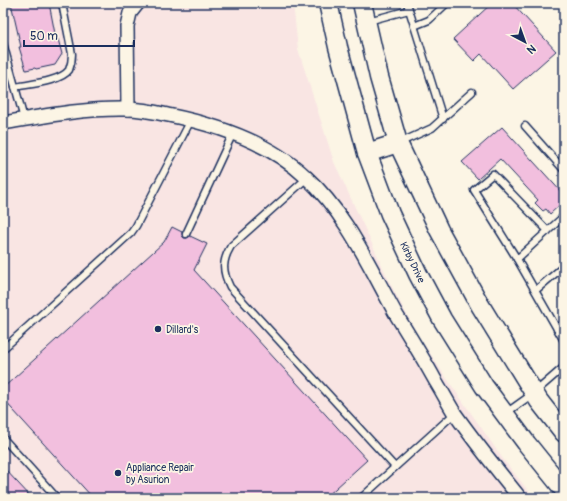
<svg xmlns="http://www.w3.org/2000/svg" width="567" height="501" font-family="Pangolin,sans-serif">
<style>
.built{fill:#f9e5e3}
.building{fill:#f2bfde;stroke:#1b2f5e}
.lines{fill:none;stroke-linecap:round;stroke-linejoin:round}
.service-casing{stroke:#1b2f5e;stroke-width:9}
.minor-casing{stroke:#1b2f5e;stroke-width:16}
.secondary-casing{stroke:#1b2f5e;stroke-width:21}
.service{stroke:#fcf5e5;stroke-width:6}
.minor{stroke:#fcf5e5;stroke-width:13}
.secondary{stroke:#fcf5e5;stroke-width:18}
.poi-dot{fill:#1b2f5e;stroke:#fcf5e5;stroke-width:1.5}
.labels{text-anchor:middle;stroke-width:3.5;stroke-linejoin:round;paint-order:stroke}
.street-label{font-size:10px;fill:#1b2f5e;stroke:#fcf5e5}
.poi-label{font-size:10px;fill:#1b2f5e;stroke:#fcf5e5;text-anchor:start}
</style>
<rect width="100%" height="100%" fill="#fcf5e5"/>
<filter id="ink" filterUnits="userSpaceOnUse"><feTurbulence type="fractalNoise" baseFrequency=".025" numOctaves="2"/><feDisplacementMap in="SourceGraphic" scale="8" xChannelSelector="R" yChannelSelector="G"/><feConvolveMatrix kernelMatrix="1 2 1 2 8 2 1 2 1" color-interpolation-filters="sRGB"/></filter>
<g filter="url(#ink)">
<polygon class="built" points="3,3 293,3 298,49 334,162 392,287 417,334 443,373 503,459 534,498 3,498"/>
<g class="building">
<polygon points="11,3 49,3 56,39 58,39 62,54 55,65 36,69 35,68 26,70 19,47 21,47"/>
<polygon points="492,3 512,3 556,51 513,89 481,54 474,61 453,39"/>
<polygon points="502,127 564,195 564,201 550,214 546,209 543,211 535,203 538,200 500,159 478,179 462,162"/>
<polygon points="172,227 182,232 182,235 184,238 187,238 190,236 207,244 194,270 367,460 325,498 93,498 3,399 3,388 164,242"/>
<polygon points="3,467 32,498 3,498"/>
</g>
<g class="lines">
<g class="service-casing">
<g id="service">
<polyline points="407,3 443,119"/>
<polyline points="368,21 409,10"/>
<polyline points="414,26 429,20 447,3"/>
<polyline points="3,43 24,119"/>
<path d="M15,87C29,84 60,82 69,70C71,65 72,60 72,54L62,3"/>
<polyline points="525,126 564,170"/>
<polyline points="399,143 432,128 472,92"/>
<path d="M307,178L231,246C222,261 222,271 230,287L395,467"/>
<polyline points="548,231 493,174 474,190 517,259 564,216"/>
<polyline points="186,234 233,133"/>
<polyline points="517,259 564,341"/>
<polyline points="536,290 564,266"/>
<polyline points="557,329 564,323"/>
<polyline points="3,349 131,233 136,226 191,120"/>
<polyline points="506,413 534,393 564,367"/>
<polyline points="3,438 57,498"/>
<polyline points="361,498 455,413"/>
</g>
</g>
<g class="minor-casing">
<g id="minor">
<polyline points="128,109 127,26 130,13 138,3"/>
<path d="M3,123C44,116 85,108 126,109C140,109 155,112 168,115C218,125 269,142 306,177C347,214 370,268 397,316C410,337 423,358 435,380C442,391 448,403 455,414C475,442 498,471 520,498"/>
</g>
</g>
<g class="secondary-casing">
<g id="secondary">
<polyline points="328,3 338,47 367,153 390,214 418,274 442,319 484,386 527,444 564,490"/>
<polyline points="362,3 379,77 398,143 439,230 480,305 539,401 564,433"/>
<polyline points="367,153 398,143"/>
</g>
</g>
<use href="#service" class="service"/>
<use href="#minor" class="minor"/>
<use href="#secondary" class="secondary"/>
</g>
</g>
<g class="poi-dot">
<circle cx="158" cy="329" r="4"/>
<circle cx="118" cy="473" r="4"/>
</g>
<g class="labels">
<g class="street-label">
<text transform="translate(413 262) rotate(64)" y="4">Kirby Drive</text>
</g>
<g class="poi-label">
<text x="166" y="333">Dillard's</text>
<text x="126" y="471">Appliance Repair<tspan x="126" dy="12">by Asurion</tspan></text>
</g>
</g>
<rect width="567" height="501" fill="none" stroke="#fcf5e5" stroke-width="16"/>
<rect x="8" y="8" width="551" height="485" fill="none" stroke="#1b2f5e" stroke-width="1.5" filter="url(#ink)"/>
<g transform="translate(525 42) rotate(139)" stroke="#fcf5e5" stroke-width="3" paint-order="stroke">
<path d="M0-3L7 15L0 10L-7 15Z" fill="#1b2f5e"/>
<text y="-6" font-size="11" font-weight="bold" text-anchor="middle" fill="#1b2f5e">N</text>
</g>
<path d="M24 40v6h110v-6" fill="none" stroke="#1b2f5e" stroke-width="2"/>
<text x="30" y="40" font-size="12" fill="#1b2f5e" stroke="#fcf5e5" stroke-width="3" paint-order="stroke">50 m</text>
</svg>
